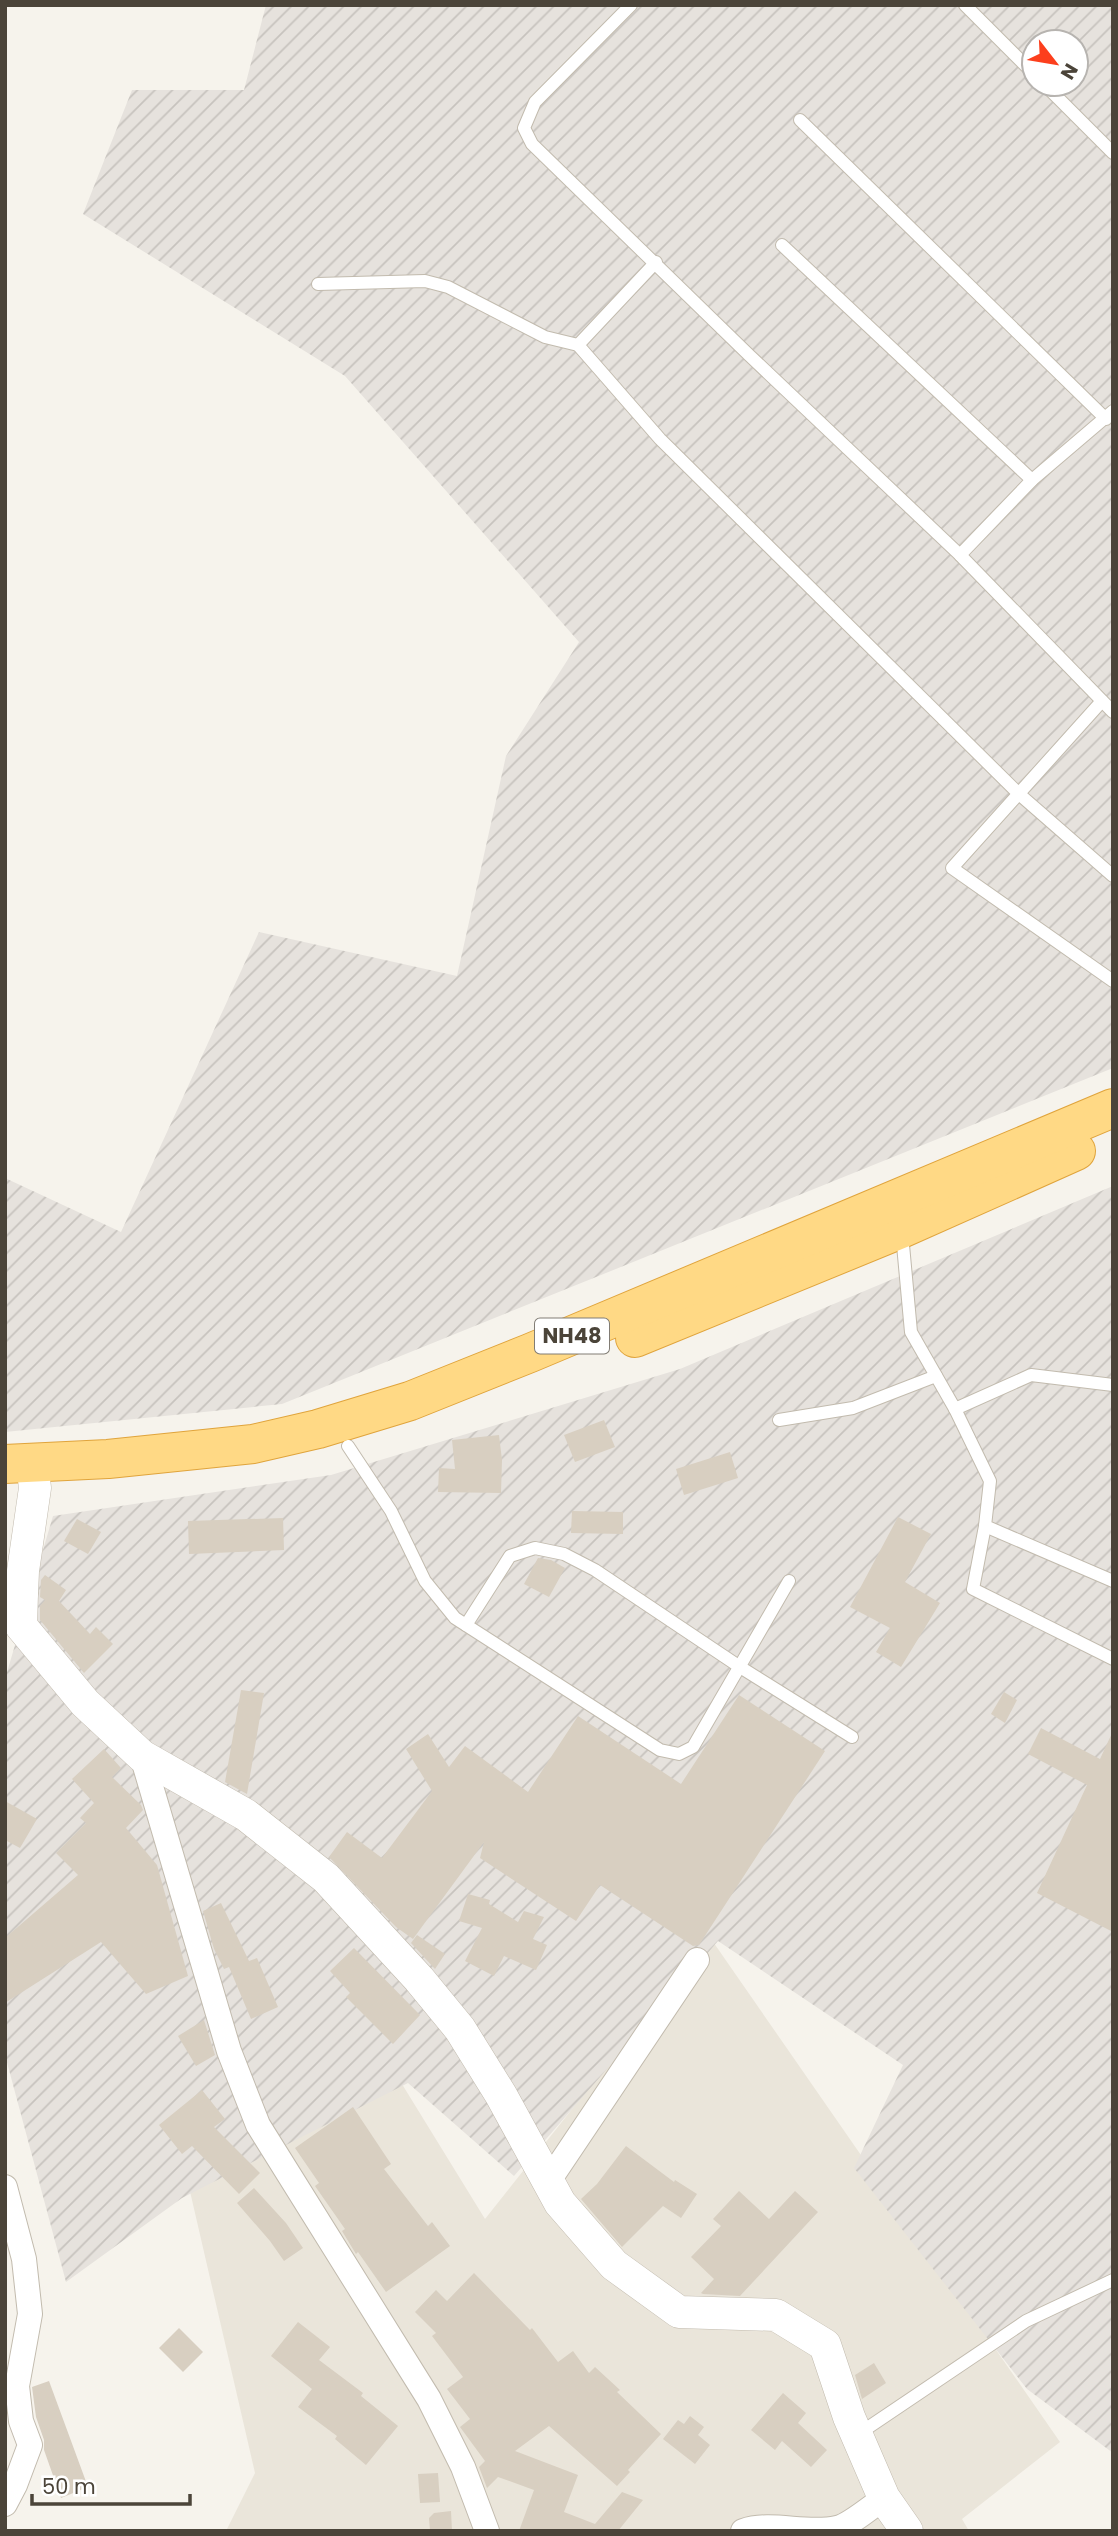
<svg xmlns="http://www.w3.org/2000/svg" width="1118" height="2536" font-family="Poppins,sans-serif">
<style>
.residential{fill:#eae5da}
.industrial{fill:url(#industrial-furrows);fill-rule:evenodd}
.building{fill:#d8cfc1}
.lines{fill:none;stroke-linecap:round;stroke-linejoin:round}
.service-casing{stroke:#c2bbae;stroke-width:14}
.minor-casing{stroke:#c2bbae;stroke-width:26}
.tertiary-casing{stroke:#c2bbae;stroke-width:33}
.trunk-casing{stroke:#e0a43c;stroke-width:40}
.service{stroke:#fff;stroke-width:12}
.minor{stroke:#fff;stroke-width:24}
.tertiary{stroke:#fff;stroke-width:32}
.trunk{stroke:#ffd985;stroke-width:38}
.labels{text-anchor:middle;stroke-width:6;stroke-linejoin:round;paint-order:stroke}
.shield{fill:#fff;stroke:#817c74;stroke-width:2}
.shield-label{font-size:21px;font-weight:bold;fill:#4b4439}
</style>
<defs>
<pattern id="industrial-furrows" width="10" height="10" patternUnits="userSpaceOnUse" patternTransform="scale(1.75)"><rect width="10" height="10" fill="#e6e2dd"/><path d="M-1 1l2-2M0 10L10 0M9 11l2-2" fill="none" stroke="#c7c3be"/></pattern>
</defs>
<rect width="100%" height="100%" fill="#f6f3ec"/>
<polygon class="residential" points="285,1894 485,2219 709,1936 1060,2442 962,2519 969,2531 226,2531 255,2473 144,1992"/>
<g class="industrial">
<path d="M266,5H1113V1068L282,1404L5,1432V1178L121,1232L259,932L457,976L506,756L579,642L345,376L83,214L132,90H244ZM1034,42H1076V84H1034Z"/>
<polygon points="1113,1186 1113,2453 1027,2389 854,2168 903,2065 718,1941 514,2176 408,2083 182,2198 66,2282 5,2055 5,1679 53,1516 331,1475 680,1369"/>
</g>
<g class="building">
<polygon points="604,1420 615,1447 575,1462 564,1435"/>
<polygon points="499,1435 502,1460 501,1493 438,1492 439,1468 455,1469 452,1440"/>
<polygon points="730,1452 738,1478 684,1495 676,1469"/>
<polygon points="572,1511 623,1512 623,1534 571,1533"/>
<polygon points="898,1517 931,1534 905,1582 940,1603 901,1667 876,1652 890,1628 850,1607"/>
<polygon points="283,1518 284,1550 189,1554 188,1521"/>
<polygon points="77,1519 101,1532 88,1554 64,1541"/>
<polygon points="538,1558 551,1560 565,1568 549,1597 524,1584"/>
<polygon points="45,1575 66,1590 59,1601 90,1634 96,1627 113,1644 84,1673 40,1620 40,1606 45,1600 40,1597 41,1580"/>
<polygon points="241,1690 264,1693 247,1794 225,1782"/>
<polygon points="1004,1692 1017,1700 1005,1723 991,1714"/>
<polygon points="739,1695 825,1751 699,1945 693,1946 600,1885 576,1921 480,1858 484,1842 413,1939 396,1927 329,1857 347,1832 382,1858 432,1791 406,1749 428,1734 449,1767 465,1746 528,1792 578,1716 681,1784"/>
<polygon points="1041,1728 1100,1759 1113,1731 1113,1932 1037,1893 1087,1785 1028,1754"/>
<polygon points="104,1749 121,1768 112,1777 141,1805 143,1810 126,1828 157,1865 188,1976 146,1994 101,1942 5,2003 5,1938 78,1875 56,1853 86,1823 80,1818 94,1803 72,1779"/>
<polygon points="5,1801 37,1819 20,1848 5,1840"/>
<polygon points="468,1894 490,1900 489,1904 518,1922 524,1911 544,1917 533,1939 547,1945 536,1970 504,1956 494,1976 465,1961 482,1928 459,1921"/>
<polygon points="221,1903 249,1961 257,1958 278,2007 251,2019 229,1967 224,1969 214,1949 203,1911"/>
<polygon points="417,1935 445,1954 435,1969 411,1943"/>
<polygon points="354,1948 420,2015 393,2044 346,1997 350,1993 330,1971"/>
<polygon points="204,2020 215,2055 196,2066 178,2036"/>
<polygon points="202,2090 225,2119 214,2127 260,2173 239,2194 192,2146 182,2154 159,2125"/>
<polygon points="353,2107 391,2164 384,2169 428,2226 432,2222 450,2246 386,2292 358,2252 356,2254 342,2231 345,2229 315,2186 319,2183 295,2148"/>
<polygon points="626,2146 674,2182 675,2180 697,2194 681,2218 663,2206 622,2247 581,2199 597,2184"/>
<polygon points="254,2188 286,2223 303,2248 284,2261 270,2241 237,2203"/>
<polygon points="739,2191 769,2219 795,2191 818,2212 740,2296 703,2294 701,2293 714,2279 691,2257 721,2226 713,2219"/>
<polygon points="474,2273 530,2330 532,2328 558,2362 573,2351 589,2373 595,2367 620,2390 617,2392 661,2434 628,2470 630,2472 617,2486 549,2426 515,2451 578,2475 564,2512 595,2524 622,2492 643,2500 618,2531 519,2531 534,2490 498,2477 487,2488 479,2467 485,2461 460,2427 470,2419 447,2389 463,2377 432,2336 436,2333 415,2312 436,2290 447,2301"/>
<polygon points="298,2322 330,2347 319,2360 363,2393 361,2396 398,2426 366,2465 335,2439 337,2436 298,2407 312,2389 271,2356"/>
<polygon points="179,2328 203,2352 183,2372 159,2348"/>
<polygon points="874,2363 886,2383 862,2399 855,2375"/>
<polygon points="49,2381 88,2487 61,2498 44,2450 44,2440 36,2417 32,2387"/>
<polygon points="783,2393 806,2413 798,2423 827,2450 811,2467 782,2441 775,2450 751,2430"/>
<polygon points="690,2416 704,2427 698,2435 710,2445 695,2464 663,2439 678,2420 684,2424"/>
<polygon points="438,2473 440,2502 420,2503 418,2474"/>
<polygon points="451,2511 452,2531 430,2531 429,2518 434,2513"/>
</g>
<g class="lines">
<g class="service-casing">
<g id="service">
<polyline points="631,5 535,102 524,128 532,144 750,356 960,555 1113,712"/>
<polyline points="965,5 1034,74"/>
<polyline points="1044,84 1113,153"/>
<polyline points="800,120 1106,419"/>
<polyline points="782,245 1032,480"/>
<polyline points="656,262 578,345 660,439 1019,794 1113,876"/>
<polyline points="318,284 425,281 448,287 545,337 578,345"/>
<polyline points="960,555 1032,480 1113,411"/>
<polyline points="1102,701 952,868 1113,981"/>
<polyline points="902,1234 911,1332 955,1409 1031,1375 1113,1385"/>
<polyline points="955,1409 990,1481 985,1526 1113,1581"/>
<polyline points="779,1420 853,1408 936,1376"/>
<polyline points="348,1446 391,1511 425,1581 455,1618 660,1750 679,1754 693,1747 789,1581"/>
<polyline points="985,1526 973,1589 1113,1659"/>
<polyline points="466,1625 510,1556 535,1548 564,1554 595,1570 740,1667 852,1737"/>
<polyline points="857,2435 1026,2321 1113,2280"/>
</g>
</g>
<g class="minor-casing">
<g id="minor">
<polyline points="142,1756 229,2051 258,2125 429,2399 463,2467 487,2531"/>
<polyline points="548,2182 697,1960"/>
<polyline points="5,2187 24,2259 30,2314 17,2386 21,2421 30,2445 15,2485 5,2504"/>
<path d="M743,2531C772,2521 806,2535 837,2528C850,2525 872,2506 884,2498"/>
</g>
</g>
<g class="tertiary-casing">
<g id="tertiary">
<polyline points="22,1593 21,1626 85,1703 142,1756 246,1815 326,1878 419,1979 460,2029 501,2095 560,2203 614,2265 679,2312 776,2315 825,2345 849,2417 884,2498 907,2531"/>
<polyline points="12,1612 22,1593 23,1571 35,1488 32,1463"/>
</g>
</g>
<g class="trunk-casing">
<g id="trunk">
<polyline points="635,1338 901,1229 1076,1151"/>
<polyline points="5,1464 108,1459 253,1444 318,1429 410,1401 530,1353 1113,1108"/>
</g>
</g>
<use href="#service" class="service"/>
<use href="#minor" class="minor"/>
<use href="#tertiary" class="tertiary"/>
<use href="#trunk" class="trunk"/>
</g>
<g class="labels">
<rect class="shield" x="535" y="1318.5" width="74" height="35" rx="5"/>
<g class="shield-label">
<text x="572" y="1343">NH48</text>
</g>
</g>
<rect width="1118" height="2536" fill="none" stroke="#4b4439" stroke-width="14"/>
<g transform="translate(1055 63) rotate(121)"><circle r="33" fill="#ffffff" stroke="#b7b4b0" stroke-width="2"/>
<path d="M0-5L12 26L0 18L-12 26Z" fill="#fc3f1d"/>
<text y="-10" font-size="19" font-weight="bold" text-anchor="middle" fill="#4b4439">N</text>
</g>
<path d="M32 2494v10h158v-10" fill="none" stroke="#4b4439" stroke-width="3.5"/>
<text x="42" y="2494" font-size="21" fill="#4b4439" stroke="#ffffff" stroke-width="5" paint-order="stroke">50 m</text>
</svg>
